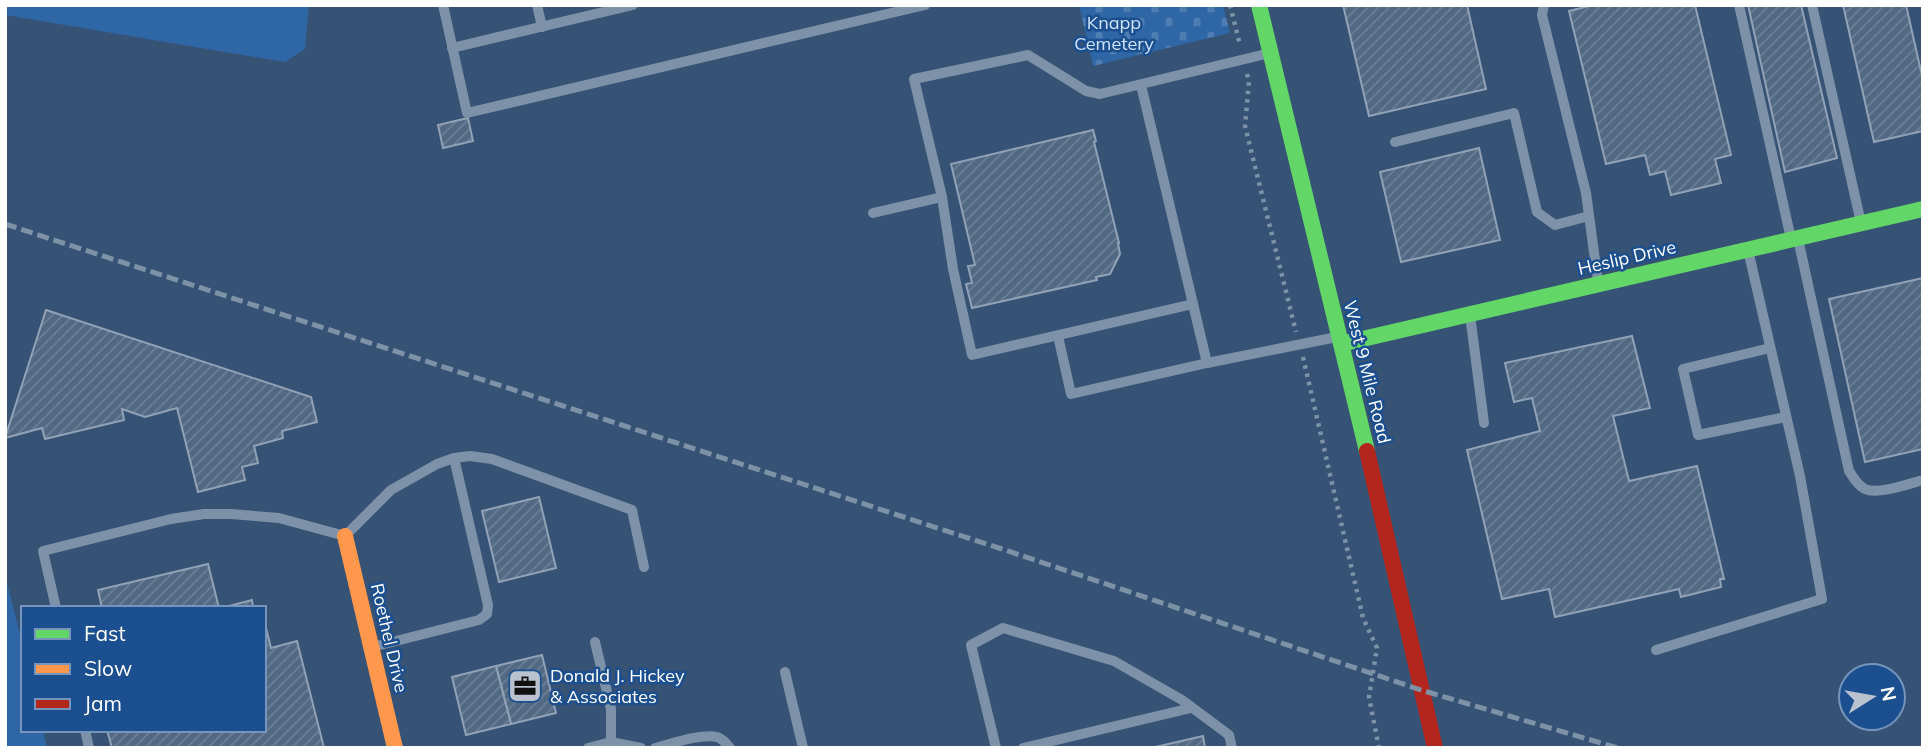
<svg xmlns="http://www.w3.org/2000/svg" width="1928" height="753" font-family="Mulish,sans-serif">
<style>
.cemetery{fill:url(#cemetery-stones)}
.park{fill:#2f66a5}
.building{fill:url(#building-hatch);stroke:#92a2b6;stroke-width:2}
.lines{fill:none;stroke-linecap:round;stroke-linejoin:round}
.path{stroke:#7d92a8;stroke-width:4.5;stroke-dasharray:3.5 5;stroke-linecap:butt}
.lane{stroke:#7d92a8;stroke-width:10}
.fast{stroke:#63d668;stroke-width:16}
.slow{stroke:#ff974d;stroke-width:16}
.jam{stroke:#b3261e;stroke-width:16}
.rail{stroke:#7e92a7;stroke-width:5;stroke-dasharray:12 5;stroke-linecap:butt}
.labels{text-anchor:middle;stroke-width:5;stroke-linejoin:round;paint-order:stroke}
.park-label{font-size:18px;fill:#cfe3fa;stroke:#1b4f8f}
.street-label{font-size:18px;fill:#fff;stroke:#1b4f8f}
.poi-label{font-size:18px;fill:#fff;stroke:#1b4f8f;text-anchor:start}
</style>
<defs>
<pattern id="cemetery-stones" width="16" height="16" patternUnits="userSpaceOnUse" patternTransform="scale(1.75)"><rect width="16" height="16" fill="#2f66a5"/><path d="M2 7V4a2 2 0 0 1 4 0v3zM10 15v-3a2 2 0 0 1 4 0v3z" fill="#4e7db2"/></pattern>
<pattern id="building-hatch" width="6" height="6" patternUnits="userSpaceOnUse" patternTransform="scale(1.75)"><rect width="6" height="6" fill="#526984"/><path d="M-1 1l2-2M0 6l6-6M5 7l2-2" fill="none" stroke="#6c8096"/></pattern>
</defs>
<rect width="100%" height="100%" fill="#365274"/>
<polygon class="cemetery" points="1079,5 1223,5 1230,33 1093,66"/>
<g class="park">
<polygon points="5,5 309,5 305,49 285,62 5,15"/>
<polygon points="5,575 23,646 23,730 43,730 47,748 5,748"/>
</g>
<g class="building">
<polygon points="1343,5 1467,5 1486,89 1369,116"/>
<polygon points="1593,5 1695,5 1731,155 1715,159 1721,183 1671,195 1665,171 1650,175 1645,155 1606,164 1569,11"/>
<polygon points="1748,5 1801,5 1837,158 1785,172"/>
<polygon points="1843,5 1906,5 1923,80 1923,131 1874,142"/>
<polygon points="468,118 473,141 443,148 438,125"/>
<polygon points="1093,130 1096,141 1094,142 1119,243 1118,243 1120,254 1110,274 1096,277 1097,280 972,308 966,284 972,283 968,266 975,265 951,164"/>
<polygon points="1479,148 1500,240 1401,262 1380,172"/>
<polygon points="1923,278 1923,449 1865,462 1829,299"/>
<polygon points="46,310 311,397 317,422 282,431 283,438 254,446 258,463 242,467 245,480 198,492 177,408 145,417 122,409 124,420 45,439 42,428 5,438"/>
<polygon points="1632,336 1650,408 1613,416 1629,481 1697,466 1724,579 1720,579 1721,587 1681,597 1679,589 1555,617 1549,589 1502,599 1467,450 1540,431 1532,398 1514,402 1505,363"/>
<polygon points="539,497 556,568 499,582 482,511"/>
<polygon points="208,564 219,608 102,608 98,590"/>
<polygon points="252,600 253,608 221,608"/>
<polygon points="264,620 271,648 297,641 324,748 112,748 107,730 264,730"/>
<polygon points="542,655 556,713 511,724 496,666"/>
<polygon points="496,666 511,724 466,735 452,677"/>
<polygon points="1203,736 1205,748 1151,748"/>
</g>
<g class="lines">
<g class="path">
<polyline points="1230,5 1240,45"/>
<polyline points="1247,74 1249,81 1245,126 1296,332"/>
<polyline points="1303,357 1363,618 1377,648 1369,697 1379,748"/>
</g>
<g class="lane">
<polyline points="443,5 467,113 925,5"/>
<polyline points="537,5 542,27"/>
<polyline points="1544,5 1542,15 1586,193 1598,282"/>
<polyline points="1739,5 1791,239"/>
<polyline points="1812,5 1861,223"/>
<polyline points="452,48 633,5"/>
<polyline points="1141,85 1193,304"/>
<polyline points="1395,142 1514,113 1537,212 1555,225 1589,216"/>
<polyline points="873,213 942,197"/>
<path d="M1798,239L1849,471C1854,478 1857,485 1865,489C1878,495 1908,484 1923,480"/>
<polyline points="1470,315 1484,423"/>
<polyline points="1058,336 1071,394 1207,363 1193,304 972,355 953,269 942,197 914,79 1028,55 1078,86 1086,91 1100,94 1270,53"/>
<polyline points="1770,348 1683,369 1698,435 1786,417"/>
<polyline points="1207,363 1337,337"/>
<polyline points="56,608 43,551 171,519 204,514 231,514 279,518 345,536 391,490 437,464 454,458 470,456 492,459 632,510 644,567"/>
<polyline points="595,642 611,709 611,742"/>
<polyline points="372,647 479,620 487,614 488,605 454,458"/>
<polyline points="1656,650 1822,599 1800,476 1748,250"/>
<polyline points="785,672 803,748"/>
<polyline points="85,730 89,748"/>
<polyline points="588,748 611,742 641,748"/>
<path d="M655,748C671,744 702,733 717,737C723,739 726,743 730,748"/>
<polyline points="996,748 971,645 1003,628 1114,661 1182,700 1229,735 1232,748"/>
<polyline points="1023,748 1191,708"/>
</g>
<g class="fast">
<polyline points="1259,5 1367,451"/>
<polyline points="1341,344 1923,209"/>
</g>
<polyline class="slow" points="345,536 395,748"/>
<polyline class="jam" points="1367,451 1435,748"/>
<polyline class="rail" points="5,224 1002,549 1421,690 1618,748"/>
</g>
<defs>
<g id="office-square" transform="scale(1.75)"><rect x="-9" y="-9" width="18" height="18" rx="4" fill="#b9c2ce" stroke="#1b4f8f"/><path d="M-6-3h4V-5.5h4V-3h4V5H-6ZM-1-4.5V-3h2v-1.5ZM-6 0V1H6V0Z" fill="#111"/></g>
</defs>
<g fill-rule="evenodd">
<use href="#office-square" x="525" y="686"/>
</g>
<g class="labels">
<g class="park-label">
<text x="1114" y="29">Knapp<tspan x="1114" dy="21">Cemetery</tspan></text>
</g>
<g class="street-label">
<text transform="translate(1627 258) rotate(-13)" y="6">Heslip Drive</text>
<text transform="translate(1367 372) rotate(76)" y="6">West 9 Mile Road</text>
<text transform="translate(389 638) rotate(77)" y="6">Roethel Drive</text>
</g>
<g class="poi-label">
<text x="550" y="682">Donald J. Hickey<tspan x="550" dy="21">&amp; Associates</tspan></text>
</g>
</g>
<rect width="1928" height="753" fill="none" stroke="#ffffff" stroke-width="14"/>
<rect x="21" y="606" width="245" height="126" fill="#1b4f8f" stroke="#7695bc" stroke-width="2"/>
<rect x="35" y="629" width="35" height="10" fill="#63d668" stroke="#7695bc" stroke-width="2"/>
<text x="84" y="641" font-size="21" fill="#ffffff">Fast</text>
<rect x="35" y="664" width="35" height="10" fill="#ff974d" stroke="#7695bc" stroke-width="2"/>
<text x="84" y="676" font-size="21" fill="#ffffff">Slow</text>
<rect x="35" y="699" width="35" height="10" fill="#b3261e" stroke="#7695bc" stroke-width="2"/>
<text x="84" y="711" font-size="21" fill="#ffffff">Jam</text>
<g transform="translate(1872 697) rotate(79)"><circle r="33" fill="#1b4f8f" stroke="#7695bc" stroke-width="2"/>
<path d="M0-5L12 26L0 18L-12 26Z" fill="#b9c2ce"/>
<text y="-10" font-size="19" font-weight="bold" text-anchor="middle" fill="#ffffff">N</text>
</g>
</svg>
